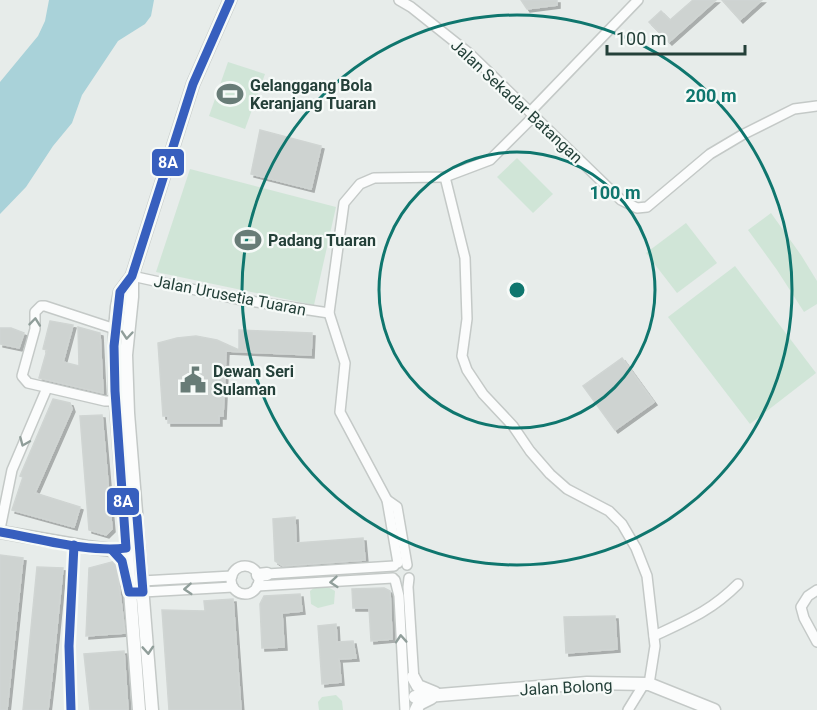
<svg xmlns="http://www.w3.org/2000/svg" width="817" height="710" font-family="Roboto,sans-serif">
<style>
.green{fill:#d0e5d7}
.water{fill:#a9d2d9}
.building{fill:#ced3d1;stroke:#d0d5d3;stroke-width:1.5;filter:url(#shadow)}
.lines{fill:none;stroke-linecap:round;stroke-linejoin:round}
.minor-casing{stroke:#c4c9c7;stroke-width:12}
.tertiary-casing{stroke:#c4c9c7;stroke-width:15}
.minor{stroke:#fbfcfc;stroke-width:9}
.tertiary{stroke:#fbfcfc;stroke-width:12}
.bus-1-casing{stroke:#f6faf8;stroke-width:14}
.bus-1{stroke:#375fbe;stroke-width:9}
.oneway{stroke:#909e9a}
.ring{fill:none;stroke:#0f766e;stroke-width:3}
.labels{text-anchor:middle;stroke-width:4.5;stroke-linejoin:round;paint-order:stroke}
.poi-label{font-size:16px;font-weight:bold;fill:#244039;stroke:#f6faf8;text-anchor:start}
.street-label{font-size:16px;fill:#244039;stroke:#f6faf8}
.centre{fill:#0f766e;stroke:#f6faf8;stroke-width:3}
.ring-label{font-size:18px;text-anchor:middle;font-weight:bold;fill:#0f766e;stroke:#f6faf8;stroke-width:4.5;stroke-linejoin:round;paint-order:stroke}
.line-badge{stroke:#f6faf8;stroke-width:2}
.badge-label{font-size:16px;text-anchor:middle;font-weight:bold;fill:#fff}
</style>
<defs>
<filter id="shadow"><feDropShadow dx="3" dy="3" stdDeviation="0" flood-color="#0004"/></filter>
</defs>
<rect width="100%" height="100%" fill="#e7ecea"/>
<g class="green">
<polygon points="228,62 265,74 245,129 209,116"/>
<polygon points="517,158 553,194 533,213 497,177"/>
<polygon points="190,169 336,207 314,305 156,272"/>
<polygon points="771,213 801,255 817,281 817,304 804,312 777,270 748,230"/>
<polygon points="686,223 717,263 677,293 646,253"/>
<polygon points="735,266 816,373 750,424 668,317"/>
<polygon points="315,587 328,587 335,591 334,604 318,608 311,604 310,591"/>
<polygon points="336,695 342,701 343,710 319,710 318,702 322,697"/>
</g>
<polygon class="water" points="49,0 154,0 151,16 145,24 118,41 82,95 72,123 53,146 26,187 0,214 0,82 38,36 45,21"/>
<g class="building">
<polygon points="521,0 557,0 557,5 527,9"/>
<polygon points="693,0 716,0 669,42 649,22 661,11 670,20"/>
<polygon points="722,0 762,0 740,20"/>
<polygon points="260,130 321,146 311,189 251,174"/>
<polygon points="50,321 73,325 63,362 79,366 78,327 100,333 103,393 39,378 47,350 43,349"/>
<polygon points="0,328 11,328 24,333 19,348 0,344"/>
<polygon points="239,330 312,333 311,355 226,351 223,416 219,416 219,423 168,423 168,416 163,416 158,343 177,338 196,336 217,340 239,350"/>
<polygon points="622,358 654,402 615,430 583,386"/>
<polygon points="53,399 70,403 72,409 35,493 80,507 74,527 12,510 23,477 20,476"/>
<polygon points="102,415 112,529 106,535 89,530 80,416"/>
<polygon points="295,517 296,543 363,538 365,560 283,566 275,561 273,519"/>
<polygon points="0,555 23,558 7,710 0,710"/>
<polygon points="116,561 125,633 86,636 89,568"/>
<polygon points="37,567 63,568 52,676 48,710 23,710"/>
<polygon points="384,588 390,591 392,639 371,641 369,608 353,608 352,589"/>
<polygon points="300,594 302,611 282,613 284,647 262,648 260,604 264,596"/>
<polygon points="233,599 241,710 169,710 162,610 205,611 204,601"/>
<polygon points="615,616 617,649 566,653 564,617"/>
<polygon points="336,624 337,642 353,641 356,658 339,659 341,682 322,684 318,626"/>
<polygon points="124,651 128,710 90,710 84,654"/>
</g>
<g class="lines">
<g class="minor-casing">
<g id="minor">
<polyline points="399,0 411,7 470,54 621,200 637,208 647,207 710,154 742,135 794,109 817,106"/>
<polyline points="530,112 638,0"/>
<polyline points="445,177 465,258 467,319 462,356 467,370 483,394 513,426 530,451 550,474 567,489 609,511 622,524 636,548 647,576 655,646 649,684"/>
<polyline points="132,276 237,299 329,313"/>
<polyline points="115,329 45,306 41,306 35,312 35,329 22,376 28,383 105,401 115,401"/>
<polyline points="387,500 397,507 407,565"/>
<polyline points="0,529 12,470 47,388"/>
<polyline points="398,563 387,500 340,412 345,363 329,313 344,203 360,184 374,178 445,177 490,160 535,115"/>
<circle cx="245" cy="580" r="14"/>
<polyline points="267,574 394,566"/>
<polyline points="409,578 408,587 414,681"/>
<polyline points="395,580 399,596 405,710"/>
<polyline points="142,581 232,576"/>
<polyline points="257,586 393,578"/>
<polyline points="817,590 808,596 801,607 804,618 817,642"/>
<polyline points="143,592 233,587"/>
<path d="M654,636C688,620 711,611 738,584"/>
<polyline points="628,710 644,684"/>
</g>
</g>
<g class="tertiary-casing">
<g id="tertiary">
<polyline points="132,276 132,297 126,355 128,413 152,710"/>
<polyline points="0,532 87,547 112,550 132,548"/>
<polyline points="258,575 267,574"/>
<polyline points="413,677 418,686 435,693"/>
<polyline points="415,697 587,683 649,684 714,710"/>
<polyline points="139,710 115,391 115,329 117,307 120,292 132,276 193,84 230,0"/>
<polyline points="416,710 419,704 431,698"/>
</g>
</g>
<use href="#minor" class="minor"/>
<use href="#tertiary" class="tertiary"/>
<g class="bus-1-casing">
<g id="bus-1">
<path d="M0,532C37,538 89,553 126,548L115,391L114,346L120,292L132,276L193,84L230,0"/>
<polyline points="112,550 122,561 129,592 143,592 137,517"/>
<polyline points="71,710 69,646 74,545"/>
</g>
</g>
<use href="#bus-1" class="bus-1"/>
</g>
<defs><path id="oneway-chevron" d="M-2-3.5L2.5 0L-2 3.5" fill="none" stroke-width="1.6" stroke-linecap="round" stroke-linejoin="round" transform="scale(1.5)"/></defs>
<g class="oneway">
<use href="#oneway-chevron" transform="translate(35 322) rotate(-84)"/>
<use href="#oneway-chevron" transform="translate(127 335) rotate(95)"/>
<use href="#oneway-chevron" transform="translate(24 442) rotate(113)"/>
<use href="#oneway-chevron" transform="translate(334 582) rotate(175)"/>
<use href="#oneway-chevron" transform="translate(188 589) rotate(176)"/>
<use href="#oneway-chevron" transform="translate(401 639) rotate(-94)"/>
<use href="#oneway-chevron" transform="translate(148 650) rotate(86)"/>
</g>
<g class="ring">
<circle cx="517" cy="290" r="138"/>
<circle cx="517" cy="290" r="275"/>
</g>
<defs>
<g id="stadium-bare" transform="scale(2.07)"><path d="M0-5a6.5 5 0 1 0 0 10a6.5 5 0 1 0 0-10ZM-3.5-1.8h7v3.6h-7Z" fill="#687c77" stroke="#f6faf8" stroke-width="2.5" paint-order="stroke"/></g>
<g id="civic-bare" transform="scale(2.07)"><path d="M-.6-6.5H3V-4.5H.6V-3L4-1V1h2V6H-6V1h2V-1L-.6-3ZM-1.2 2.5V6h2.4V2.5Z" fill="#687c77" stroke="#f6faf8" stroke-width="2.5" paint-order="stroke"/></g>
</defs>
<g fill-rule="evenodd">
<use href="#stadium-bare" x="230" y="94"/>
<use href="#stadium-bare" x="248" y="240"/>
<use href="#civic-bare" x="193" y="380"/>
</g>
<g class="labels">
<g class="poi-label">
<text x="250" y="91">Gelanggang Bola<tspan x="250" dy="18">Keranjang Tuaran</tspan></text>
<text x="268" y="246">Padang Tuaran</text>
<text x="213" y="377">Dewan Seri<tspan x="213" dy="18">Sulaman</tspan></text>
</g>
<g class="street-label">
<text transform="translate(517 101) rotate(43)" y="6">Jalan Sekadar Batangan</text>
<text transform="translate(230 295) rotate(11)" y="6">Jalan Urusetia Tuaran</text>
<text transform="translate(566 687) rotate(-3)" y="6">Jalan Bolong</text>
</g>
</g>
<circle cx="517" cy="290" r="9" class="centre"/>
<g class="ring-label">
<text x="711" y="102">200 m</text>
<text x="615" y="199">100 m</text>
</g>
<g class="line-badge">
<rect x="151" y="148" width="34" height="29" rx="6" fill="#375fbe"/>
<rect x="106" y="487" width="34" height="29" rx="6" fill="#375fbe"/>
</g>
<g class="badge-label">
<text x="168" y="168">8A</text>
<text x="123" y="507">8A</text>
</g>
<path d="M607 45v9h138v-9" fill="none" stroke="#244039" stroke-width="3"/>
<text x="616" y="45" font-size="18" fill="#244039" stroke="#f6faf8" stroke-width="4.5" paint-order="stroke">100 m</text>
</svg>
